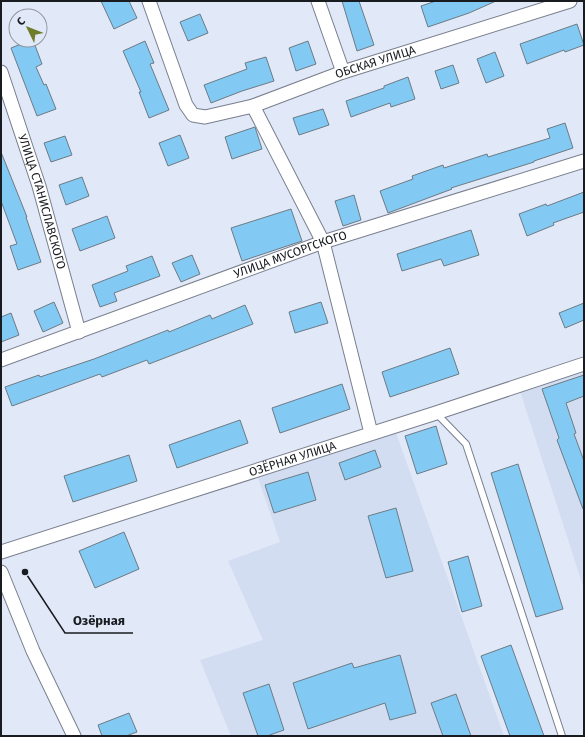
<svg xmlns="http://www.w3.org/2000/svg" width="585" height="737" font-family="'Fira Sans',sans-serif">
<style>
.built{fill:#d3ddf2}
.building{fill:#82c9f4;stroke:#6d7b84}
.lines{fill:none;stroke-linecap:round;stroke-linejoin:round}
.service-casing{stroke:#797f8d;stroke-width:8}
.minor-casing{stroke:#797f8d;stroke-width:15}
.service{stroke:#fff;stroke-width:6}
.minor{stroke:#fff;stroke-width:13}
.labels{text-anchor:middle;stroke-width:3;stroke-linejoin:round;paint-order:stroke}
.street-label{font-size:12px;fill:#181b20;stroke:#e1e8f7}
.leader{fill:none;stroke:#181b20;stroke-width:1.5}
.callout-dot{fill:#181b20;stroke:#e1e8f7;stroke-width:1.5}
.callout-label{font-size:13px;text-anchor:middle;font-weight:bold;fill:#181b20;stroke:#e1e8f7;stroke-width:3;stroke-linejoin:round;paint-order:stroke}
</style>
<rect width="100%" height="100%" fill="#e1e8f7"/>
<g class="built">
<polygon points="584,368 584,589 519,388"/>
<polygon points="395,430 504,736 231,736 200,660 263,640 228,561 280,542 257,475"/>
</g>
<g class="building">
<polygon points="101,1 129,1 137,18 114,29"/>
<polygon points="342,1 359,1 374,45 357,51"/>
<polygon points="436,1 496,1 469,13 428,27 421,6"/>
<polygon points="200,14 208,33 188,41 180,22"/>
<polygon points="577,24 584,45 565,52 564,50 527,64 520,44"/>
<polygon points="31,40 33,40 42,64 36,67 44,85 46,84 56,109 37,116 11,48"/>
<polygon points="145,41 154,63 150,64 169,110 149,118 139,92 141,92 123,51"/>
<polygon points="308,41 316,64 296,71 289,48"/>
<polygon points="495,52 504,76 486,83 477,59"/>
<polygon points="266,57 274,81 242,91 211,103 204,85 247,69 245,63"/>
<polygon points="453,65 459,83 441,89 435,71"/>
<polygon points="408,77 415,99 391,107 390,103 351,117 346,101 384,88 384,86"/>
<polygon points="323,109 329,125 299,135 293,118"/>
<polygon points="565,123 573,148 534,161 534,162 451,188 452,189 388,213 380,191 413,179 412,176 443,165 444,168 487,154 488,157 550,138 547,129"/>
<polygon points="255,127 262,149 232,159 225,137"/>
<polygon points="180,135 189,158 168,166 159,143"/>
<polygon points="65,136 72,155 51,162 44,143"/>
<polygon points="1,152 27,217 26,217 41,262 18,270 10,246 17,244 1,201"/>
<polygon points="82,177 89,196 66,205 59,185"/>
<polygon points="584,192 584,212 553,223 554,225 527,236 519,214 546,204 547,206"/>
<polygon points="354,195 361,220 343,226 335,201"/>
<polygon points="291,209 302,241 242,261 231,228"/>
<polygon points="107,216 115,238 80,251 72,229"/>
<polygon points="471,230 479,255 444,266 441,259 402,271 397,254"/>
<polygon points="192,255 200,274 181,282 172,263"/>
<polygon points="152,256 160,276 114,293 117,301 100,307 92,285 128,271 126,266"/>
<polygon points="54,302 63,323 43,332 34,311"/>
<polygon points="321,302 328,323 295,333 289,312"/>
<polygon points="584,303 584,320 565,328 559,313"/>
<polygon points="245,305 253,324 149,364 147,360 102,377 100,374 12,406 5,387 39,375 40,377 94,359 168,330 169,332 210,315 212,319"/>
<polygon points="11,313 19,335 1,342 1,317"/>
<polygon points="450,348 459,374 390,397 382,372"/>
<polygon points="584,375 584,396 566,403 576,433 574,434 584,461 584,509 583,509 557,440 559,438 542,389"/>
<polygon points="342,384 350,409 280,433 272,408"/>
<polygon points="240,420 248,443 177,468 169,445"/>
<polygon points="436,426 447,464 417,474 405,436"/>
<polygon points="375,450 381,467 345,480 339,463"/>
<polygon points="129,455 137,481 73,502 64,476"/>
<polygon points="518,464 563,609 536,617 491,473"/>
<polygon points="308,472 316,500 274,513 265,485"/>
<polygon points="396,508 413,571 386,578 368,516"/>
<polygon points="124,532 139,569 95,588 79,551"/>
<polygon points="468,556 482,606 462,612 448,562"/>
<polygon points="511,645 544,736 510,736 481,656"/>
<polygon points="400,655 416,713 390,720 385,703 308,729 293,683 352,663 354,668"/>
<polygon points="269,684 284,730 267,736 258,736 243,693"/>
<polygon points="456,694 471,736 443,736 431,703"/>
<polygon points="129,713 137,732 126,736 102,736 98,725"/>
</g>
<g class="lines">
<g class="service-casing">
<polyline id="service" points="436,413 466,444 562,736"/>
</g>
<g class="minor-casing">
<g id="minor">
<path id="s1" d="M149,1L186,105L193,115L205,117L253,106L343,72L570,1"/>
<polyline points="318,1 343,72"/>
<path id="s2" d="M1,72L39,186L79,332"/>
<polyline points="253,106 323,242 371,433"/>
<path id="s3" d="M1,360L323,242L584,161"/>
<path id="s4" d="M1,552L436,413L584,364"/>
<polyline points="1,572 33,651 74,736"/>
</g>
</g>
<use href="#service" class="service"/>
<use href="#minor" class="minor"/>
</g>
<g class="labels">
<g class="street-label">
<text dy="4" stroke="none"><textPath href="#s1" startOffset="314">ОБСКАЯ УЛИЦА</textPath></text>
<text dy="4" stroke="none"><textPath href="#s2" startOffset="136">УЛИЦА СТАНИСЛАВСКОГО</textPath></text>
<text dy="4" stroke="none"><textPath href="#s3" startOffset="308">УЛИЦА МУСОРГСКОГО</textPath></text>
<text dy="4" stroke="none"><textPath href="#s4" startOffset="306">ОЗЁРНАЯ УЛИЦА</textPath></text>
</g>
</g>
<path class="leader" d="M25 572L65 633H133"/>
<circle class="callout-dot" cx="25" cy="572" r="4"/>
<g class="callout-label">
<text x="99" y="625">Озёрная</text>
</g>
<rect width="585" height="737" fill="none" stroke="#181b20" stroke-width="4"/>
<g transform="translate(28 28) rotate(313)"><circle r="19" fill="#e1e8f7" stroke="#9196a1"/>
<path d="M0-3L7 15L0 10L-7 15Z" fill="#6f7d2a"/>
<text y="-6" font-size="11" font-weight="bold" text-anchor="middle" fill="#181b20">С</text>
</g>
</svg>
